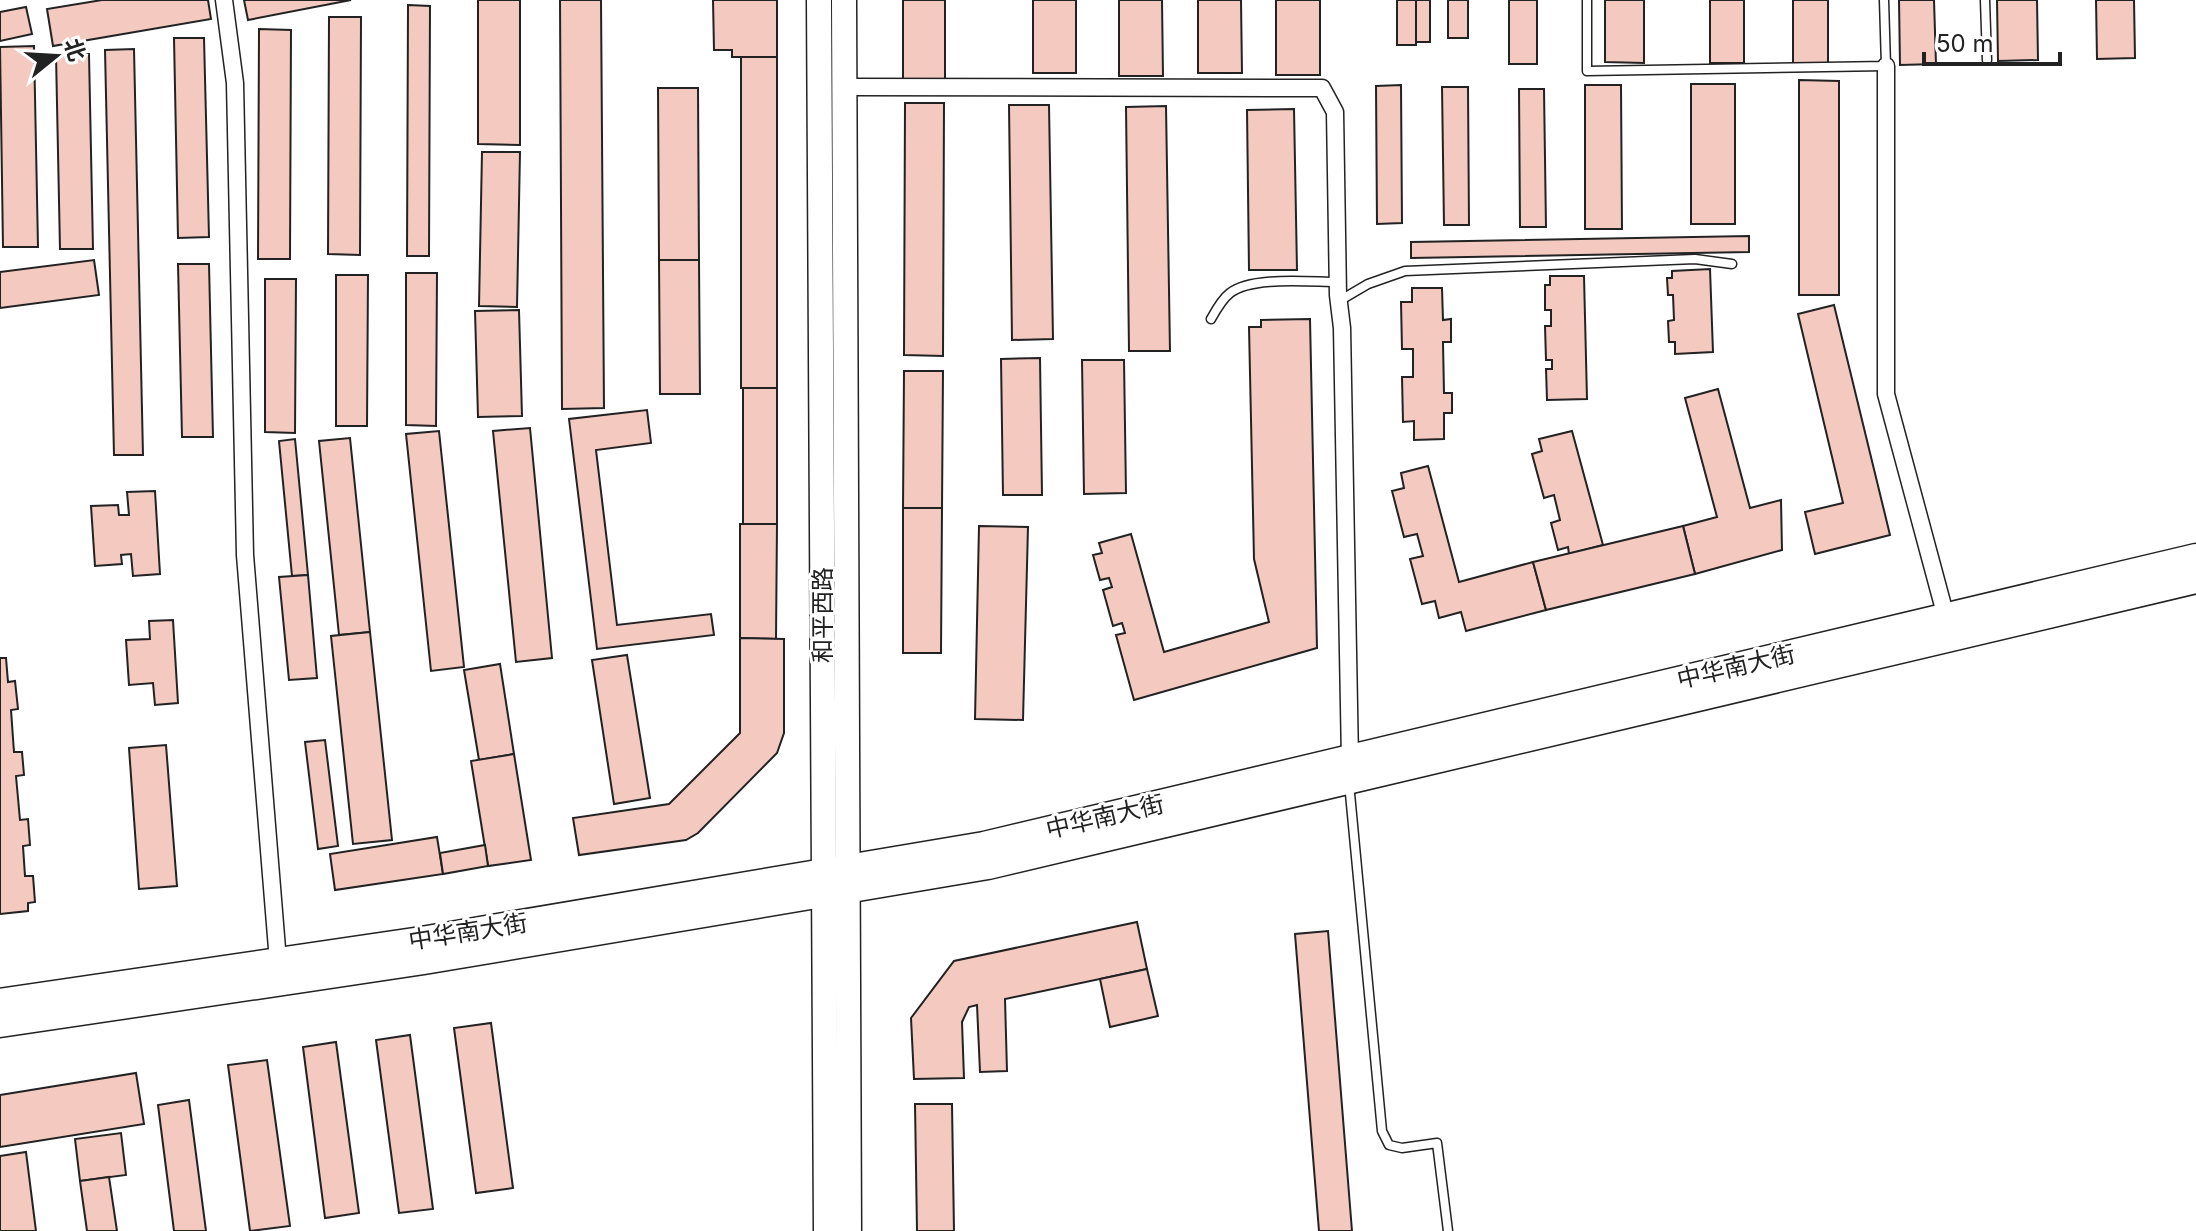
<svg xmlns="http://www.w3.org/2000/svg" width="2196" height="1231" font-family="Inter,'Noto Sans SC',sans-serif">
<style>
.building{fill:#f3c9c0;stroke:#222;stroke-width:2}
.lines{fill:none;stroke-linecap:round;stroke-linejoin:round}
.service-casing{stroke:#222;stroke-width:11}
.minor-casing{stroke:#222;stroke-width:19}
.secondary-casing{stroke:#222;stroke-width:27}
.primary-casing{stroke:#222;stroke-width:29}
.service{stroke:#fff;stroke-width:8}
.minor{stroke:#fff;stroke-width:16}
.secondary{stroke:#fff;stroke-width:24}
.primary{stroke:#fff;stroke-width:26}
.labels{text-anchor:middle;stroke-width:6;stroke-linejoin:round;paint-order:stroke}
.street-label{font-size:24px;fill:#222;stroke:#fff}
</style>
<rect width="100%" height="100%" fill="#fff"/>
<g class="building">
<polygon points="102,0 208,0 211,19 53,46 47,9"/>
<polygon points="244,0 351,0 248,20"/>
<polygon points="478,0 520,0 520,145 478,144"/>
<polygon points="560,0 601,0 604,408 562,409"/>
<polygon points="713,0 777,0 777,57 732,57 732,50 714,50"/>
<rect x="903" y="0" width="42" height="80"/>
<rect x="1033" y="0" width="43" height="73"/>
<polygon points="1119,0 1162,0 1163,76 1119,76"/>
<polygon points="1198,0 1241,0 1242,73 1198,73"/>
<rect x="1276" y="0" width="44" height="75"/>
<rect x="1397" y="0" width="19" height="45"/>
<rect x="1416" y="0" width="14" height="42"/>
<rect x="1448" y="0" width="20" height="38"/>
<rect x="1509" y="0" width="28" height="64"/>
<polygon points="1605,0 1644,0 1644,63 1605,62"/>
<rect x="1710" y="0" width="34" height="63"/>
<rect x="1793" y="0" width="35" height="64"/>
<polygon points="1899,0 1934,0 1936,64 1900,65"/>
<polygon points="1997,0 2037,0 2038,60 1998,61"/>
<polygon points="2096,0 2134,0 2135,58 2097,59"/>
<polygon points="408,5 430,6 429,256 407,256"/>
<polygon points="26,7 32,34 0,41 0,12"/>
<polygon points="329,17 361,17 360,255 328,254"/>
<polygon points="259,29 291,30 290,259 258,259"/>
<polygon points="174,38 204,38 209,237 178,238"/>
<polygon points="34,46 38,247 3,247 0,47"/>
<polygon points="134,49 143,455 114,455 105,50"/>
<polygon points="89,54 93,249 60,249 56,55"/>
<rect x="741" y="57" width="36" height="331"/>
<polygon points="1799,80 1839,81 1839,295 1799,295"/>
<rect x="1691" y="84" width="44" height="140"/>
<polygon points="1401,85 1402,223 1377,224 1376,86"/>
<polygon points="1585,85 1621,85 1622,229 1585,229"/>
<polygon points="1442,87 1468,87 1469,225 1444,225"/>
<polygon points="658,88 698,88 699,260 659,260"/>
<polygon points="1519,89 1544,89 1546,227 1520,227"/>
<polygon points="905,103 944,103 943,356 904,355"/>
<polygon points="1009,105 1049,105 1053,339 1012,340"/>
<polygon points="1166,106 1170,351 1129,351 1126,107"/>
<polygon points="1294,109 1297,270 1249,270 1247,110"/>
<polygon points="482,152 520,152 517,307 479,306"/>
<polygon points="1749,236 1749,252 1411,258 1411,242"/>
<polygon points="94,260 99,295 0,308 0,272"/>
<polygon points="659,260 699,260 700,394 660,394"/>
<polygon points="178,264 209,264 213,437 182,437"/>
<polygon points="1710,269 1713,352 1675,354 1675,342 1669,342 1668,321 1674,320 1673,295 1668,295 1667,278 1672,278 1672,271"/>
<polygon points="406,273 437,273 436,426 406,425"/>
<polygon points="336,275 368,275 367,426 336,426"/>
<polygon points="1550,276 1584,276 1587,399 1547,400 1546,369 1552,369 1552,360 1546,360 1545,326 1551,326 1551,310 1545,310 1545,285 1550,285"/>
<polygon points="265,279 296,279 295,433 265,432"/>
<polygon points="1412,288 1442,288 1443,320 1451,319 1451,342 1443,342 1444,393 1452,393 1452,413 1444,413 1444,439 1414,440 1414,421 1403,422 1402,377 1413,377 1413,349 1402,349 1401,302 1412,302"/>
<polygon points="1834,305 1890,535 1815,554 1805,512 1843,503 1798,314"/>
<polygon points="519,310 522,416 478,417 475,311"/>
<polygon points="1310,319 1317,648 1134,700 1116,635 1125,633 1122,623 1113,626 1103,590 1112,587 1109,578 1100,580 1093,555 1102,553 1099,543 1131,534 1164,652 1269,622 1254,559 1249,327 1261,327 1261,320"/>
<polygon points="1040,358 1042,495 1003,495 1001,359"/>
<polygon points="1082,360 1124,360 1126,493 1084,494"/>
<polygon points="904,371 943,371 942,508 903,508"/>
<rect x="743" y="388" width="34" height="136"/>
<polygon points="1718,389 1750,508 1781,500 1782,550 1695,574 1683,526 1717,517 1685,398"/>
<polygon points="647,410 651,443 596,450 617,625 711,614 714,635 597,649 569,419"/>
<polygon points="530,428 552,658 516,662 493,431"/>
<polygon points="439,431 464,667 431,671 406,434"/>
<polygon points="1572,431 1603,545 1569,554 1568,547 1558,550 1551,523 1560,520 1554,495 1544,498 1532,454 1542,451 1539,439"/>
<polygon points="350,438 370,632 339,635 319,441"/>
<polygon points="295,439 308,575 292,576 279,441"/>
<polygon points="1428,466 1459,582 1533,562 1546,610 1466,631 1461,612 1439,618 1435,601 1422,604 1410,559 1423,556 1417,534 1404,537 1392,491 1404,488 1401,473"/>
<polygon points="155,491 160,574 133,576 131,554 121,555 122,564 95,566 91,506 118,505 119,515 129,515 127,492"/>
<polygon points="903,508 942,508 941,653 903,653"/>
<polygon points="740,524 777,524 776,639 740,638"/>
<polygon points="979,526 1028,527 1023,720 975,719"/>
<polygon points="1683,526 1695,574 1546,610 1533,562"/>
<polygon points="308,575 317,678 289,680 279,577"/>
<polygon points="173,620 178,703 155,705 153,683 129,685 126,640 150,639 149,621"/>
<polygon points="370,632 392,840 353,844 331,636"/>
<polygon points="740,638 784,639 784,733 777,753 698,833 686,840 579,855 573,818 669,804 740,733"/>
<polygon points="627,655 650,798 614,804 592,660"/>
<polygon points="0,658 6,658 8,682 15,681 18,709 11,710 14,752 22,752 24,775 16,776 20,820 28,819 30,845 23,846 25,876 33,876 35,902 28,903 28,911 0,914"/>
<polygon points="500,664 514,754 479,760 464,670"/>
<polygon points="325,740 338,846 318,849 305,742"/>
<polygon points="166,745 177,886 139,889 129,748"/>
<polygon points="514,754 531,860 488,866 471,761"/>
<polygon points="437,837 443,874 335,890 330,854"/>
<polygon points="485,845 488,866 443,874 440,853"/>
<polygon points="1137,922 1147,969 1005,999 1007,1071 980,1072 977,1005 969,1007 962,1022 964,1078 914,1079 911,1018 954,961"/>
<polygon points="1328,931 1352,1231 1319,1231 1295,934"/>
<polygon points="1147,969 1158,1016 1110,1027 1100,979"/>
<polygon points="491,1023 513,1188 476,1193 454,1028"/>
<polygon points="410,1035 433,1209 399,1213 376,1040"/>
<polygon points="336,1042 359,1213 325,1218 303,1047"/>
<polygon points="267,1060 290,1226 250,1231 228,1065"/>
<polygon points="136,1073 144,1124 0,1147 0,1095"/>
<polygon points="189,1100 206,1231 174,1231 158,1105"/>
<polygon points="915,1104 952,1104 954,1231 917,1231"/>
<polygon points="121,1133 126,1175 80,1181 75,1139"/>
<polygon points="26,1152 36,1231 0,1231 0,1156"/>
<polygon points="109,1177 117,1231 87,1231 80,1181"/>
</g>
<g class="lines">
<g class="service-casing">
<g id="service">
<polyline points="1587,0 1587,71 1886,66 1884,0"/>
<polyline points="1985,0 1987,60"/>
<polyline points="1339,301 1368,284 1405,271 1695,259 1732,264"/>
<path d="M1211,319C1216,310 1222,299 1230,293C1251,276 1310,282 1337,282"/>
<polyline points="1349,783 1382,1131 1389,1145 1402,1148 1437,1143 1448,1231"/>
</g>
</g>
<g class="minor-casing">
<g id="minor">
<polyline points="224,0 235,83 245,555 278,961"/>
<polyline points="1886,66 1886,394 1946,617"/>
<polyline points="844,87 1322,88 1335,112 1338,295 1342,328 1350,760"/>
</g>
</g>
<g class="secondary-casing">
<g id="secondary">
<polyline points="819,0 826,1231"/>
<polyline points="844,0 849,1231"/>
</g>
</g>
<g class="primary-casing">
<g id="primary">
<polyline points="0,1002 421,940 984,845 2196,557"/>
<polyline points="0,1024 424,961 988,866 2196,580"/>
</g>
</g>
<use href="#service" class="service"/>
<use href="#minor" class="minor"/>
<use href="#secondary" class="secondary"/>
<use href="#primary" class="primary"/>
</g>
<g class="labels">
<g class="street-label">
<text transform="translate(823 615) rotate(-90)" y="8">和平西路</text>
<text transform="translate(1736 667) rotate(-13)" y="8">中华南大街</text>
<text transform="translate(1105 817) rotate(-13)" y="8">中华南大街</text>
<text transform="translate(468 932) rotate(-9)" y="8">中华南大街</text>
</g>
</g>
<g transform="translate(56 56) rotate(72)" stroke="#ffffff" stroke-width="6" paint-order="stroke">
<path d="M0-6L14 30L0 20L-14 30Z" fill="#222222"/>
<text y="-12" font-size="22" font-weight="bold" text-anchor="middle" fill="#222222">北</text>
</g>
<path d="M1924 52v12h136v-12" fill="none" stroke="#222222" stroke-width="4"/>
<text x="1936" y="52" font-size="24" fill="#222222" stroke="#ffffff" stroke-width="6" paint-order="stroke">50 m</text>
</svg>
